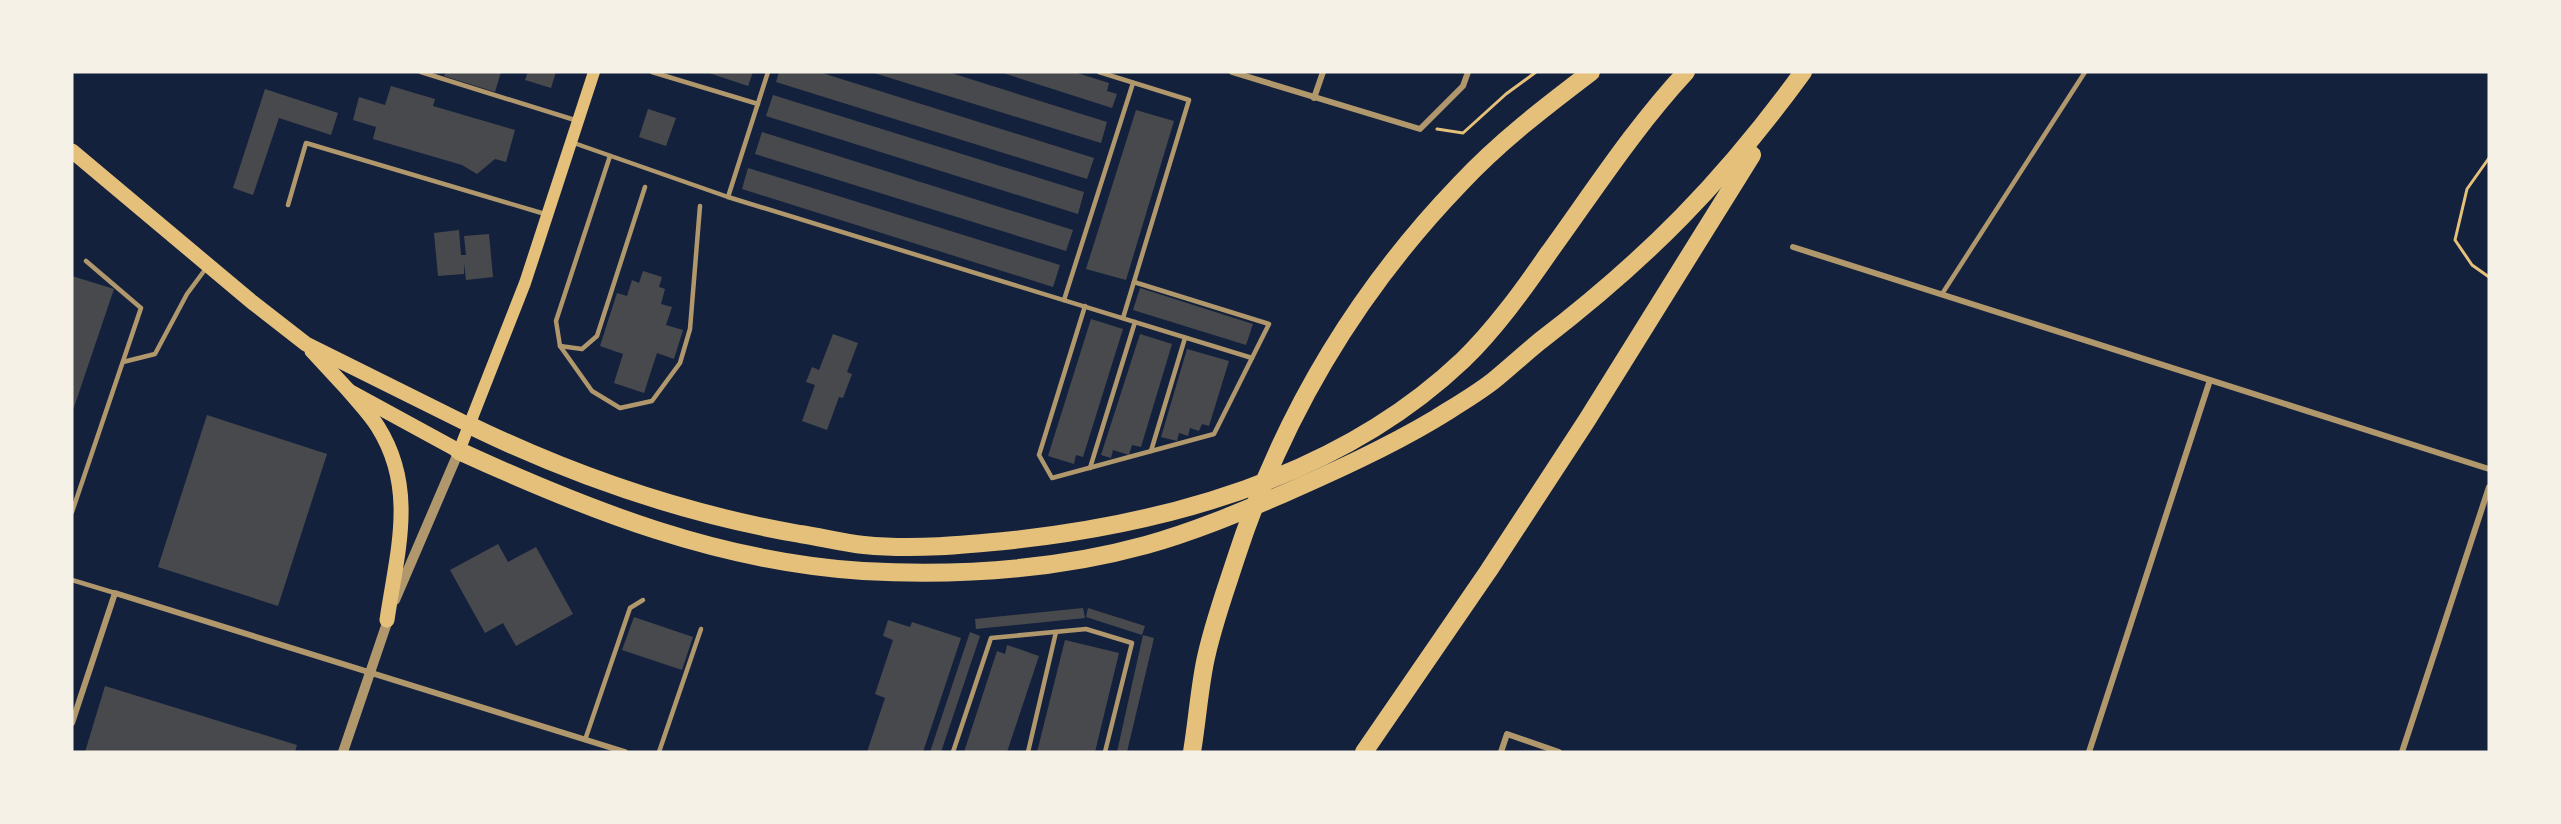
<svg xmlns="http://www.w3.org/2000/svg" width="2561" height="824" font-family="'Nunito Sans',sans-serif">
<style>
.building{fill:#48494c}
.lines{fill:none;stroke-linecap:round;stroke-linejoin:round}
.path{stroke:#e5c07b;stroke-width:3}
.service{stroke:#b1986c;stroke-width:4.5}
.minor{stroke:#b1986c;stroke-width:6}
.tertiary{stroke:#b1986c;stroke-width:10}
.secondary{stroke:#e5c07b;stroke-width:12}
.primary{stroke:#e5c07b;stroke-width:15}
.motorway{stroke:#e5c07b;stroke-width:18}
</style>
<rect width="100%" height="100%" fill="#14213d"/>
<g class="building">
<polygon points="446,72 501,72 495,92 444,76"/>
<polygon points="528,72 556,72 551,88 525,80"/>
<polygon points="706,72 753,72 748,86"/>
<polygon points="779,72 819,72 1094,158 1087,179 776,82"/>
<polygon points="948,72 1107,122 1101,143 874,73"/>
<polygon points="1000,72 1074,72 1109,83 1107,91 1117,94 1112,108"/>
<polygon points="391,86 435,99 433,106 515,130 506,162 495,159 477,174 462,165 373,139 376,127 353,120 359,97 385,105"/>
<polygon points="265,89 338,113 331,135 279,118 253,195 233,188"/>
<polygon points="773,95 1084,192 1078,214 766,116"/>
<polygon points="648,109 676,118 666,146 639,137"/>
<polygon points="1136,110 1174,121 1126,280 1086,269"/>
<polygon points="762,132 1073,230 1066,251 755,154"/>
<polygon points="748,168 1060,265 1053,287 742,189"/>
<polygon points="459,230 461,255 466,255 464,236 489,234 493,277 466,280 464,263 464,274 438,276 434,233"/>
<polygon points="643,271 662,277 659,287 665,289 661,304 672,307 666,325 683,330 674,359 657,353 644,393 614,383 623,354 600,346 617,293 627,296 632,280 639,283"/>
<polygon points="72,276 114,289 72,413"/>
<polygon points="1140,288 1253,324 1246,345 1133,310"/>
<polygon points="1091,319 1123,329 1083,457 1076,455 1074,464 1048,456"/>
<polygon points="833,334 858,343 847,372 852,374 843,398 839,397 827,430 802,421 815,385 806,382 812,367 819,370"/>
<polygon points="1140,334 1172,344 1141,447 1132,445 1129,455 1113,450 1111,458 1101,455"/>
<polygon points="1187,349 1229,361 1209,426 1202,424 1199,431 1190,428 1188,436 1179,433 1177,441 1161,437"/>
<polygon points="207,415 327,454 278,606 158,567"/>
<polygon points="498,544 508,562 536,547 573,614 516,646 503,623 485,633 450,570"/>
<polygon points="1083,608 1085,618 976,629 975,619"/>
<polygon points="1088,608 1145,626 1142,635 1086,617"/>
<polygon points="634,617 693,637 682,670 622,650"/>
<polygon points="888,620 910,627 912,622 961,638 923,752 867,752 885,698 875,694 893,640 883,636"/>
<polygon points="970,632 980,636 941,752 930,752"/>
<polygon points="1143,635 1154,638 1127,752 1117,752"/>
<polygon points="1065,640 1119,653 1095,752 1037,752"/>
<polygon points="1007,645 1039,656 1007,752 964,752 997,651 1005,654"/>
<polygon points="105,686 297,745 295,752 85,752"/>
</g>
<g class="lines">
<g class="path">
<polyline points="1437,129 1463,133 1506,94 1536,72"/>
<polyline points="2489,158 2467,189 2455,240 2472,265 2489,277"/>
</g>
<g class="service">
<polyline points="421,72 578,121"/>
<polyline points="652,72 758,104"/>
<polyline points="1099,72 1189,100 1123,318"/>
<polyline points="571,142 728,197 1252,358"/>
<polyline points="610,156 556,321 560,346 592,391 620,408 652,401 680,363 690,329 700,206"/>
<polyline points="728,197 768,72"/>
<polyline points="288,205 306,143 545,214"/>
<polyline points="1942,294 2085,72"/>
<polyline points="1064,300 1133,83"/>
<polyline points="1085,306 1039,455 1052,478 1214,434 1269,324 1134,282"/>
<polyline points="560,346 582,349 597,336 645,187"/>
<polyline points="123,362 155,354 187,294 207,267"/>
<polyline points="1151,451 1185,338"/>
<polyline points="1090,468 1135,322"/>
<polyline points="72,512 141,308 86,261"/>
<polyline points="72,580 115,593"/>
<polyline points="585,740 630,608 643,600"/>
<polyline points="659,752 701,629"/>
<polyline points="953,752 991,638 1086,629 1132,643 1105,752"/>
<polyline points="1028,752 1056,632"/>
</g>
<g class="minor">
<polyline points="1232,72 1420,129 1463,86 1468,72"/>
<polyline points="1314,98 1323,72"/>
<polyline points="1793,247 2489,469"/>
<polyline points="72,723 115,593 625,752"/>
<polyline points="1501,752 1507,734 1559,752"/>
<polyline points="2089,752 2210,380"/>
<polyline points="2402,752 2489,487"/>
</g>
<g class="tertiary">
<polyline points="395,600 459,451"/>
<polyline points="343,752 390,614"/>
</g>
<polyline class="secondary" points="459,451 525,283 594,72"/>
<g class="primary">
<polyline points="72,151 252,302 306,344 469,425"/>
<polyline points="312,351 349,391 459,451"/>
<path d="M349,391C359,403 370,414 378,427C417,489 397,552 387,620"/>
</g>
<g class="motorway">
<path d="M469,425C574,476 685,514 800,534C821,537 843,543 864,545C914,550 964,545 1014,540C1175,522 1343,474 1463,360C1495,329 1523,290 1548,254C1593,192 1634,128 1686,72"/>
<path d="M459,451C588,510 719,562 863,571C956,576 1055,570 1146,545C1193,532 1238,513 1283,494C1335,471 1386,448 1435,419C1454,407 1475,395 1493,381C1509,368 1524,354 1540,341C1647,259 1723,182 1803,72"/>
<path d="M1192,752C1197,722 1199,692 1205,662C1212,627 1225,592 1236,558C1282,417 1357,291 1460,184C1499,142 1545,107 1591,72"/>
<polyline points="1364,752 1489,570 1587,420 1752,155"/>
</g>
</g>
<rect width="2561" height="824" fill="none" stroke="#f6f1e7" stroke-width="147"/>
</svg>
